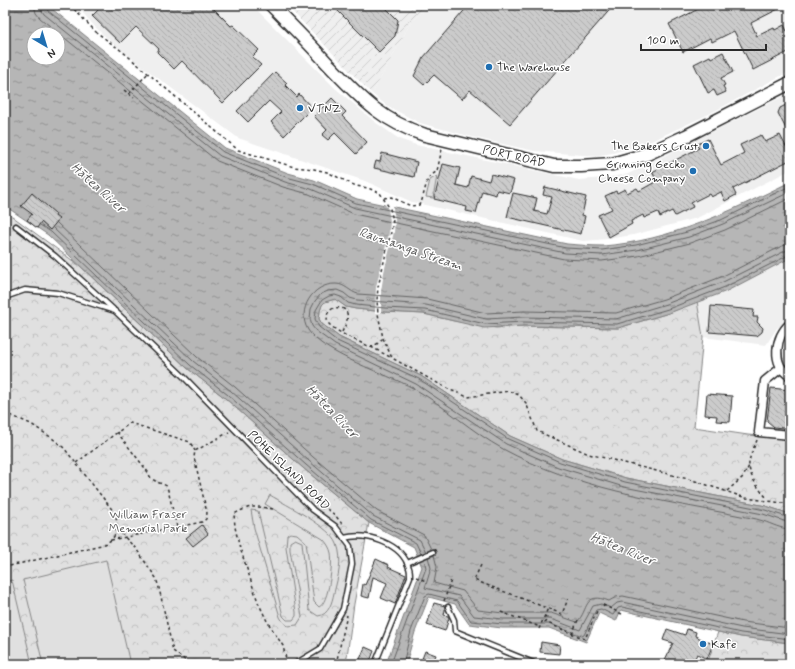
<svg xmlns="http://www.w3.org/2000/svg" width="795" height="669" font-family="Mynerve,sans-serif">
<style>
.built{fill:#efefef}
.industrial{fill:url(#industrial-furrows)}
.park{fill:url(#park-crowns);stroke:#868686}
.pitch{fill:#e0e0e0;stroke:#868686}
.water{fill:url(#water-ripples);stroke:#7e7e7e;fill-rule:evenodd}
.pier{fill:#fff}
.lines{fill:none;stroke-linecap:round;stroke-linejoin:round}
.shore{stroke:#636363;stroke-width:1}
.building{fill:url(#building-back-hatch);stroke:#2b2b2b}
.lane-casing{stroke:#2b2b2b;stroke-width:7}
.street-casing{stroke:#2b2b2b;stroke-width:11}
.secondary-casing{stroke:#2b2b2b;stroke-width:15}
.path{stroke:#2b2b2b;stroke-width:1.5;stroke-dasharray:3 3;stroke-linecap:butt}
.lane{stroke:#fff;stroke-width:4}
.street{stroke:#fff;stroke-width:8}
.secondary{stroke:#fff;stroke-width:12}
.poi-dot{fill:#1f6fb2;stroke:#fff;stroke-width:1.5}
.labels{text-anchor:middle;stroke-width:3;stroke-linejoin:round;paint-order:stroke}
.poi-label{font-size:12px;fill:#2b2b2b;stroke:#fff;text-anchor:start}
.street-label{font-size:12px;fill:#2b2b2b;stroke:#fff}
.park-label{font-size:12px;fill:#585858;stroke:#fff}
.water-label{font-size:13px;font-style:italic;fill:#5c5c5c;stroke:#fff}
</style>
<defs>
<pattern id="industrial-furrows" width="10" height="10" patternUnits="userSpaceOnUse"><rect width="10" height="10" fill="#efefef"/><path d="M-1 1l2-2M0 10L10 0M9 11l2-2" fill="none" stroke="#cdcdcd"/></pattern>
<pattern id="park-crowns" width="20" height="18" patternUnits="userSpaceOnUse"><rect width="20" height="18" fill="#e0e0e0"/><path d="M2 6a3 3 0 1 1 6 0M12 15a3 3 0 1 1 6 0" fill="none" stroke="#c0c0c0"/></pattern>
<pattern id="water-ripples" width="26" height="14" patternUnits="userSpaceOnUse"><rect width="26" height="14" fill="#b6b6b6"/><path d="M2 4q2-2 4 0t4 0M15 11q2-2 4 0t4 0" fill="none" stroke="#949494"/></pattern>
<pattern id="building-back-hatch" width="6" height="6" patternUnits="userSpaceOnUse"><rect width="6" height="6" fill="#cbcbcb"/><path d="M-1 5l2 2M0 0l6 6M5-1l2 2" fill="none" stroke="#aeaeae"/></pattern>
</defs>
<rect width="100%" height="100%" fill="#fff"/>
<filter id="ink" filterUnits="userSpaceOnUse"><feTurbulence type="fractalNoise" baseFrequency=".025" numOctaves="2"/><feDisplacementMap in="SourceGraphic" scale="8" xChannelSelector="R" yChannelSelector="G"/><feConvolveMatrix kernelMatrix="1 2 1 2 8 2 1 2 1" color-interpolation-filters="sRGB"/></filter>
<g filter="url(#ink)">
<g class="built">
<polygon points="76,5 252,5 335,88 375,122 399,139 416,145 579,180 604,178 628,174 790,93 790,170 697,218 633,235 608,239 583,241 574,239 412,202 365,181 238,138 118,48 96,28"/>
<polygon points="429,5 790,5 790,71 709,114 643,145 612,153 595,156 534,151 476,138 420,123 387,106 372,94 411,22"/>
<polygon points="790,258 790,321 777,328 766,345 703,337 697,301 727,291"/>
</g>
<polygon class="industrial" points="286,5 429,5 411,22 372,94"/>
<g class="park">
<polygon points="437,176 433,198 426,197 430,180"/>
<polygon points="5,211 80,266 187,368 225,398 303,468 369,523 354,604 346,664 5,664"/>
<polygon points="335,299 346,307 356,309 385,312 424,314 454,321 496,328 524,326 618,328 669,313 697,301 703,337 694,427 748,435 790,439 790,514 766,506 626,478 562,459 510,436 421,376 339,337 322,324 319,319 320,311 322,305 325,302"/>
<polygon points="718,632 741,637 790,643 790,664 707,664"/>
</g>
<g class="pitch">
<path d="M270,495C286,505 331,527 337,544C343,560 338,577 334,593C332,602 329,615 318,616L309,610L302,542L295,539L290,542V550L302,617L297,625L288,626L283,622L280,617L254,528L251,510L258,511L283,616L287,620H293L296,616V612L286,547L287,535L290,533L297,534L306,542L314,602L319,607C329,603 333,563 331,553C330,548 327,543 323,539L265,504Z"/>
<polygon points="106,560 130,664 43,664 23,580"/>
<polygon points="12,580 32,664 5,664 5,582"/>
</g>
<path class="water" d="M5,5H47L225,148L288,173L314,180L357,199L567,244C579,245 591,246 603,246C670,241 731,211 790,182V258L727,291L669,313L618,328L524,326L484,328L424,314L385,312L356,309L346,307L335,299L325,302L322,305L320,311L319,319L322,324L339,337L421,376L510,436L562,459L626,478L766,506L790,514V643L741,637L621,610L616,621L599,613L586,642L549,628H502L469,624L455,604L429,597L415,632L406,664H386L422,567L414,547L369,523L303,468L225,398L187,368L48,235L5,206ZM34,34H58V58H34Z"/>
<polygon class="pier" points="383,202 391,204 393,208 395,220 394,232 384,272 381,291 381,313 375,313 376,287 389,233 390,221 388,209"/>
<g class="lines">
<g class="shore">
<polyline points="34,5 36,13 40,18 217,161 283,187 309,194 354,214 564,259 602,261 638,256 690,243 725,230 790,198"/>
<polyline points="40,5 41,9 44,14 220,156 285,182 311,189 355,208 565,253 602,255 637,250 689,237 723,224 790,192"/>
<polyline points="45,5 47,10 223,152 286,177 313,184 356,203 566,248 602,250 636,245 687,232 721,220 790,186"/>
<polyline points="57,223 197,357 235,387 313,457 377,511 424,535 431,549"/>
<polyline points="40,225 51,232 190,365 228,395 306,465 371,520 416,543 421,554"/>
<polyline points="53,228 193,361 231,391 309,461 373,516 420,540 426,552"/>
<path d="M790,244L782,246L721,277L664,299L616,313L524,311L486,313L427,299L358,294C350,292 345,284 336,284C313,283 296,310 308,330C323,354 387,374 413,388C445,406 472,432 503,449C575,488 657,500 736,515C745,517 755,518 763,521C772,524 781,529 790,529"/>
<polyline points="790,250 785,251 723,282 666,304 616,319 524,317 486,319 426,305 357,300 350,298 344,293 337,290 328,291 321,294 315,301 311,309 310,319 312,326 316,331 335,345 416,384 506,444 558,467 624,487 763,514 790,523"/>
<polyline points="790,255 787,256 725,287 668,309 617,324 524,322 485,324 425,310 385,308 356,305 348,303 341,297 335,295 329,296 322,300 316,310 315,319 319,327 337,341 419,379 508,439 560,462 625,482 765,510 790,518"/>
<path d="M434,555L437,567L434,583L463,591L478,610L503,613H551L577,622C589,610 583,591 609,601L616,597L623,596L743,622L790,628"/>
<polyline points="428,557 431,568 425,588 459,596 474,616 503,619 551,619 580,630 593,606 601,604 611,608 617,603 622,602 742,628 790,634"/>
<polyline points="391,664 426,568 424,559"/>
<polyline points="403,664 411,631 425,596 429,594 457,601 471,621 503,624 550,624 582,636 584,635 596,610 601,609 613,615 618,608 622,607 741,633 790,639"/>
</g>
</g>
<g class="building">
<polygon points="103,5 210,5 231,26 233,25 259,50 252,57 261,65 223,103 182,61 174,69 157,52 159,49 136,27 120,43 92,16"/>
<polygon points="332,5 383,5 398,20 395,36 379,52"/>
<polygon points="469,5 614,5 510,124 470,90 462,99 434,75 424,85 414,76 423,58"/>
<polygon points="706,5 786,5 751,23 757,36 774,28 775,30 784,25 787,31 790,30 790,51 753,70 734,31 712,42 710,38 683,52 669,24"/>
<polygon points="723,52 733,72 721,78 725,85 723,86 726,92 717,96 714,90 708,93 694,64 710,56 711,58"/>
<polygon points="275,72 287,83 285,85 297,97 299,94 312,108 284,136 271,122 281,112 269,101 248,122 237,111"/>
<polygon points="332,98 346,112 342,116 367,142 356,154 335,133 328,140 322,135 327,130 314,116"/>
<polygon points="788,104 790,108 790,137 778,113 780,108"/>
<polygon points="761,135 765,142 780,135 790,154 790,160 733,189 736,195 725,201 721,192 711,197 709,194 691,203 693,207 675,216 672,211 660,217 658,212 644,218 643,215 631,221 632,224 609,237 598,215 612,209 605,196 616,191 617,193 625,189 627,193 637,188 639,191 657,181 652,172 699,148 696,145 708,139 721,165 744,153 740,145"/>
<polygon points="382,153 417,162 414,177 374,168 376,161 380,162"/>
<polygon points="443,164 460,168 456,185 468,188 471,176 489,181 491,174 514,180 510,193 497,190 496,195 482,191 476,213 466,211 467,207 434,199"/>
<polygon points="545,187 586,197 582,215 585,216 581,234 507,217 513,193 537,198 534,211 547,214 552,197 543,195"/>
<polygon points="32,193 56,214 55,216 59,219 50,230 41,222 37,228 27,220 32,214 21,206"/>
<polygon points="711,306 754,310 753,317 758,317 757,322 763,328 762,332 757,336 709,332"/>
<polygon points="771,388 790,390 790,429 774,427 767,421"/>
<polygon points="707,394 732,396 730,422 716,421 717,416 705,415"/>
<polygon points="202,525 208,534 193,546 186,538"/>
<polygon points="376,559 389,565 388,567 406,575 395,604 381,598 387,583 373,577 369,598 361,596 363,584 365,585"/>
<polygon points="434,603 445,606 445,610 444,615 448,616 449,618 445,631 427,625"/>
<polygon points="667,629 685,635 687,629 696,632 695,636 713,644 707,659 697,654 692,664 663,664 673,643 663,640"/>
<polygon points="541,642 560,645 559,654 540,652"/>
<polygon points="365,647 374,651 369,664 358,664"/>
<polygon points="425,651 436,655 432,664 420,664"/>
</g>
<g class="lines">
<g class="lane-casing">
<g id="lane">
<polyline points="16,226 55,256 113,309"/>
<polyline points="5,297 25,290 58,293 115,311 184,377 313,510 335,526 350,546 352,564 343,609 320,649 295,664"/>
<path d="M344,538C366,532 402,543 409,568C410,570 410,574 410,577L375,664"/>
<polyline points="407,563 433,552"/>
<polyline points="448,607 454,620 455,631 536,664"/>
</g>
</g>
<g class="street-casing">
<g id="street">
<path d="M790,324C775,336 771,365 790,376"/>
<polyline points="781,368 765,381 759,432 790,435"/>
</g>
</g>
<g class="secondary-casing">
<path id="secondary" d="M271,5C290,24 309,43 327,63C359,96 379,120 425,135L554,166H581L612,164L647,154L686,136L790,83"/>
</g>
<g class="path">
<polyline points="70,5 96,32 123,52 238,150 294,167 314,169 327,172 356,186 368,188 380,193 390,209 393,220 391,232 378,287 377,300 378,314 383,338 392,358 450,390 468,397 509,391 519,395 526,403 537,431 589,454 692,480 746,498 790,504"/>
<polyline points="124,90 134,98"/>
<polyline points="129,94 148,73"/>
<polyline points="384,198 391,197 411,206 419,205 422,200 428,178 437,171 442,149"/>
<path d="M342,332C346,324 352,313 342,308C335,307 330,308 327,315C327,318 327,321 329,324C336,332 361,343 371,347L377,344L383,338"/>
<polyline points="371,347 392,358"/>
<path d="M5,413L31,424L52,438L64,448L114,512C118,519 118,533 112,539C109,542 104,544 101,545L5,567"/>
<polyline points="5,431 11,416"/>
<path d="M117,432L148,472C151,482 159,482 167,486L177,527"/>
<path d="M757,440C754,448 748,458 749,467C751,479 760,491 768,499"/>
<polyline points="76,463 130,423 190,442 195,451"/>
<polyline points="727,491 743,477 749,466"/>
<polyline points="308,495 335,515 342,524"/>
<path d="M273,509C255,506 251,505 234,514L235,527L239,545L258,602L267,621L283,646L286,659L283,664"/>
<polyline points="117,529 137,550 156,578 159,588 173,651 190,664"/>
<polyline points="111,540 202,522 206,519 207,513 194,457 195,451 229,432"/>
<polyline points="481,565 474,580 562,614 568,599"/>
<polyline points="416,577 426,581"/>
<polyline points="444,601 451,580"/>
<polyline points="603,605 622,614"/>
<polyline points="501,612 540,627"/>
<polyline points="545,616 547,618 545,622 585,639 597,611"/>
<polyline points="539,629 548,608"/>
<polyline points="572,634 578,620"/>
<polyline points="336,664 347,615"/>
</g>
<use href="#lane" class="lane"/>
<use href="#street" class="street"/>
<use href="#secondary" class="secondary"/>
</g>
</g>
<g class="poi-dot">
<circle cx="489" cy="67" r="4"/>
<circle cx="300" cy="108" r="4"/>
<circle cx="706" cy="146" r="4"/>
<circle cx="693" cy="171" r="4"/>
<circle cx="703" cy="644" r="4"/>
</g>
<g class="labels">
<g class="poi-label">
<text x="497" y="71">The Warehouse</text>
<text x="308" y="112">VTNZ</text>
<text x="698" y="150" text-anchor="end">The Bakers Crust</text>
<text x="685" y="168" text-anchor="end">Grinning Gecko<tspan x="685" dy="14">Cheese Company</tspan></text>
<text x="711" y="648">Kafe</text>
</g>
<g class="street-label">
<text transform="translate(514 156) rotate(13)" y="4">PORT ROAD</text>
<text transform="translate(289 470) rotate(44)" y="4">POHE ISLAND ROAD</text>
</g>
<g class="park-label">
<text x="148" y="518">William Fraser<tspan x="148" dy="14">Memorial Park</tspan></text>
</g>
<g class="water-label">
<text transform="translate(99 187) rotate(42)" y="5">Hātea River</text>
<text transform="translate(411 248) rotate(19)" y="5">Raumanga Stream</text>
<text transform="translate(333 411) rotate(46)" y="5">Hātea River</text>
<text transform="translate(623 548) rotate(22)" y="5">Hātea River</text>
</g>
</g>
<rect width="795" height="669" fill="none" stroke="#fff" stroke-width="20"/>
<rect x="10" y="10" width="775" height="649" fill="none" stroke="#2b2b2b" stroke-width="1.5" filter="url(#ink)"/>
<g transform="translate(46 46) rotate(142)"><circle r="19" fill="#ffffff" stroke="#aaaaaa"/>
<path d="M0-3L7 15L0 10L-7 15Z" fill="#1f6fb2"/>
<text y="-6" font-size="11" font-weight="bold" text-anchor="middle" fill="#2b2b2b">N</text>
</g>
<path d="M641 44v6h125v-6" fill="none" stroke="#2b2b2b" stroke-width="2"/>
<text x="647" y="44" font-size="12" fill="#2b2b2b" stroke="#ffffff" stroke-width="3" paint-order="stroke">100 m</text>
</svg>
